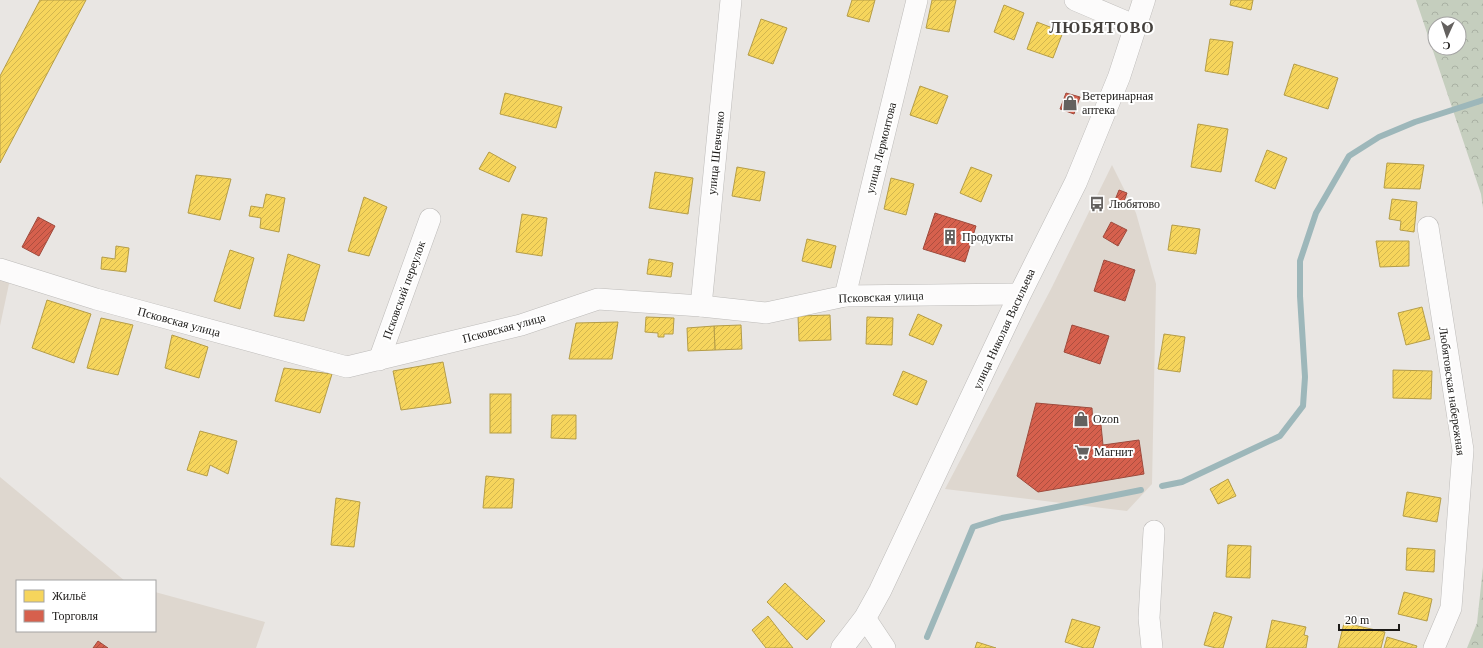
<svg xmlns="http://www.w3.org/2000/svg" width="1483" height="648" font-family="Georgia,serif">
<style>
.built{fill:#ded7cf}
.forest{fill:url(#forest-crowns);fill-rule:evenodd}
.homes{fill:url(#homes-hatch);stroke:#b59d48}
.shops{fill:url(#shops-hatch);stroke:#9e4b3d}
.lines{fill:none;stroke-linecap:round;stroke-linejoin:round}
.stream{stroke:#9db7ba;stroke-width:6}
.minor-casing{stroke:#bdbbb9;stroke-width:22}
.major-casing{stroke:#bdbbb9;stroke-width:23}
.minor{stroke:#fcfbfb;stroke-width:21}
.major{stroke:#fcfbfb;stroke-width:22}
.labels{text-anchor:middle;stroke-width:4;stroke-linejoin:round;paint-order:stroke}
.poi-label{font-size:12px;fill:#1c1a18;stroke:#fff;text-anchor:start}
.street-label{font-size:12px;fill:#1c1a18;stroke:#fff}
.district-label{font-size:16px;font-weight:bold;letter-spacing:1px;fill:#44403c;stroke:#fff}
</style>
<defs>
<pattern id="forest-crowns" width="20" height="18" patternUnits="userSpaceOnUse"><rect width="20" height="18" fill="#c5cebe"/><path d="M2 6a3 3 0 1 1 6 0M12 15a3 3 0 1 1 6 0" fill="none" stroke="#a9b0a3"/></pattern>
<pattern id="homes-hatch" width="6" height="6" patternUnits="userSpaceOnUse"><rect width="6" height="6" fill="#f6d55c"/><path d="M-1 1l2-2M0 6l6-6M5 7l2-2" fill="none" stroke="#d2b64f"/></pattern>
<pattern id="shops-hatch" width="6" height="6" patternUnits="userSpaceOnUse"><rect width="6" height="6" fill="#d6604d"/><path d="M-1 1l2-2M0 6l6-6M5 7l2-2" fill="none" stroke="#ad4e3f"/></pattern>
</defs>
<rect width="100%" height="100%" fill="#e9e6e3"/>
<g class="built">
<polygon points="1112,165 1136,213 1156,284 1152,484 1127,511 945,489 1051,289"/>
<polygon points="0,275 10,279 0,326"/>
<polygon points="0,477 125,581 17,581 17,631 155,631 155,592 265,622 256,648 0,648"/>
</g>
<g class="forest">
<path d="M1416,0H1483V208L1481,194ZM1435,24H1459V48H1435Z"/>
<polygon points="1483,567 1483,648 1467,648 1477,623"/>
</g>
<g class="homes">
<polygon points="40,0 86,0 0,163 0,76"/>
<polygon points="852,0 875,0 869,22 847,16"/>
<polygon points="932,0 956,0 949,32 926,28"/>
<polygon points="1231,0 1253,0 1251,10 1230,5"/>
<polygon points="1004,5 1024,13 1014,40 994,32"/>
<polygon points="761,19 787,28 773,64 748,55"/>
<polygon points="1037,22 1063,32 1053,58 1027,49"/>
<polygon points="1210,39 1233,42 1228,75 1205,71"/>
<polygon points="1294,64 1338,78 1328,109 1284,95"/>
<polygon points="920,86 948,96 937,124 910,115"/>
<polygon points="505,93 562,107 556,128 500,114"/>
<polygon points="1198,124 1228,129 1221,172 1191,167"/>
<polygon points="1267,150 1287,158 1275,189 1255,181"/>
<polygon points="489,152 516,167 509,182 479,169"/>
<polygon points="1387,163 1424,165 1420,189 1384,188"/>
<polygon points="737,167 765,172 760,201 732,196"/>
<polygon points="971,167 992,175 981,202 960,193"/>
<polygon points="655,172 693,178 688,214 649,208"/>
<polygon points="196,175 231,179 220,220 188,213"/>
<polygon points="891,178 914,184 906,215 884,209"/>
<polygon points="266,194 285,198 279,232 260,228 261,218 249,216 251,206 263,208"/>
<polygon points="364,197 387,207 369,256 348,251"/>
<polygon points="1392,199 1417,202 1414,232 1400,230 1401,221 1389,219"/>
<polygon points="522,214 547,218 542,256 516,252"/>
<polygon points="1172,225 1200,229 1196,254 1168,250"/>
<polygon points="807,239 836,246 831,268 802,261"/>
<polygon points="1376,241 1409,241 1409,266 1380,267"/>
<polygon points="116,246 129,248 126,272 101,269 102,257 115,259"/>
<polygon points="230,250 254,258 240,309 214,301"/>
<polygon points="288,254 320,265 304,321 274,316"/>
<polygon points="649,259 673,263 671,277 647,274"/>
<polygon points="47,300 91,314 74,363 32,348"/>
<polygon points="1422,307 1430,339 1406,345 1398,313"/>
<polygon points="918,314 942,325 933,345 909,335"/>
<polygon points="830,315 831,340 799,341 798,316"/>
<polygon points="646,317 674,318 673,334 664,334 664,337 658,337 658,333 645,332"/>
<polygon points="867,317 893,318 892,345 866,344"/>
<polygon points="101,318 133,325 118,375 87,368"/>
<polygon points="618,322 612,359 569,359 576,323"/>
<polygon points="741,325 742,349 715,350 714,326"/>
<polygon points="714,326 715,350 688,351 687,328"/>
<polygon points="1164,334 1185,337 1180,372 1158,369"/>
<polygon points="172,335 208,347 199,378 165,368"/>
<polygon points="443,362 451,403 401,410 393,371"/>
<polygon points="284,368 332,374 320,413 275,401"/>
<polygon points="1393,370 1432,371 1431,399 1393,398"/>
<polygon points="903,371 927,381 917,405 893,395"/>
<rect x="490" y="394" width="21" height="39"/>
<polygon points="552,415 576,415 576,439 551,438"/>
<polygon points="200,431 237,441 228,474 210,465 207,476 187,470"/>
<polygon points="486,476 514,479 512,508 483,508"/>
<polygon points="1228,479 1236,496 1218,504 1210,489"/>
<polygon points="1407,492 1441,498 1437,522 1403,516"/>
<polygon points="336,498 360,502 354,547 331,545"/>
<polygon points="1228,545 1251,546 1250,578 1226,577"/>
<polygon points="1407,548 1435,550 1434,572 1406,570"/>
<polygon points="785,583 825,621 807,640 767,602"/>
<polygon points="1404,592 1432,599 1427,621 1398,614"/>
<polygon points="1214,612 1232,617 1223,648 1216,648 1204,645"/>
<polygon points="768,616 793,648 766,648 752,630"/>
<polygon points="1072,619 1100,627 1093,648 1084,648 1065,642"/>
<polygon points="1272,620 1306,627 1304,635 1308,636 1306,648 1266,648"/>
<polygon points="1344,623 1385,632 1381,648 1338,648"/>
<polygon points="1387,637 1417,646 1416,648 1384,648"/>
<polygon points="977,642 996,648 975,648"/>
</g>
<g class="shops">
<polygon points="1066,93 1080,97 1074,114 1060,109"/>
<polygon points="1119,190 1127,193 1123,204 1115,200"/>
<polygon points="935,213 976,226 965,262 923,249"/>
<polygon points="38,217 55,226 39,256 22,247"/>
<polygon points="1111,222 1127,230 1118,246 1103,237"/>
<polygon points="1104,260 1135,270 1125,301 1094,291"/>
<polygon points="1072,325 1109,336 1100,364 1064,352"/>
<polygon points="1036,403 1092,408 1093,425 1101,425 1103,445 1139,440 1144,474 1038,492 1017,476"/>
<polygon points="98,641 108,648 93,648"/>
</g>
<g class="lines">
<g class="stream">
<polyline points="1162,486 1182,482 1280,436 1303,406 1305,377 1300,296 1300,261 1316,213 1349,156 1379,137 1415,122 1483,100"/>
<polyline points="927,637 973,527 1002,518 1141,490"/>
</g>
<g class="minor-casing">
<g id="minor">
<polyline points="1075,0 1136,26"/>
<polyline points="1428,227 1463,450 1451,608 1434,648"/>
<polyline points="0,269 96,299 347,367 521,325 598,299 701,306 766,313 845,296 1020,294"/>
<polyline points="845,296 917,0"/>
<polyline points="701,306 731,0"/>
<polyline points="379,360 430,219"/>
<polyline points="865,618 885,648"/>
<polyline points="1152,648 1149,618 1154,531"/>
</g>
</g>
<g class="major-casing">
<polyline id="major" points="842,648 865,618 880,591 1020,294 1076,182 1119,77 1144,0"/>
</g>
<use href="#minor" class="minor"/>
<use href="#major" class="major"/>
</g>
<defs>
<g id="shop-bare" transform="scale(1.2)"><path d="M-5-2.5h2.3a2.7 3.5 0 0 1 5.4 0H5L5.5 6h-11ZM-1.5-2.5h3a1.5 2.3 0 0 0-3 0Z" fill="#64615f" stroke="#fff" stroke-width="2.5" paint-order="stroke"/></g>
<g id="bus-bare" transform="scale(1.2)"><path d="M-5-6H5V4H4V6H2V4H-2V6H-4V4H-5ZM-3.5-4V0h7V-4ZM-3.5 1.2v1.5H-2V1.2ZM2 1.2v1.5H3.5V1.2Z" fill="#64615f" stroke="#fff" stroke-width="2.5" paint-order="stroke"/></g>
<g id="building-bare" transform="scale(1.2)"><path d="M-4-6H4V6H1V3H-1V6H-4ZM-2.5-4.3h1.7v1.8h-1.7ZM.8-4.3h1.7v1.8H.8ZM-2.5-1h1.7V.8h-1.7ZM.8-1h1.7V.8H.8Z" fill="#64615f" stroke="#fff" stroke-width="2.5" paint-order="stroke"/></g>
<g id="supermarket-bare" transform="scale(1.2)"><path d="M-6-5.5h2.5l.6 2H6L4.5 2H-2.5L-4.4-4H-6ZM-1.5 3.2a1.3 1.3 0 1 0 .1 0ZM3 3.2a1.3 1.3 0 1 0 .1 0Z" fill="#64615f" stroke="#fff" stroke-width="2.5" paint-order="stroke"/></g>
</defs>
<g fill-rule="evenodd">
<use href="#shop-bare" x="1070" y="103"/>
<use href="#bus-bare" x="1097" y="204"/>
<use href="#building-bare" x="950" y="237"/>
<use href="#shop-bare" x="1081" y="419"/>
<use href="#supermarket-bare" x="1082" y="452"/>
</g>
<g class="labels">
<g class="poi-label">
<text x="1082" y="100">Ветеринарная<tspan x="1082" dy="14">аптека</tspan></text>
<text x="1109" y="208">Любятово</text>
<text x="962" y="241">Продукты</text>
<text x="1093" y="423">Ozon</text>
<text x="1094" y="456">Магнит</text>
</g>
<g class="street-label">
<text transform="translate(881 148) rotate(-76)" y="4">улица Лермонтова</text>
<text transform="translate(716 153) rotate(-84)" y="4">улица Шевченко</text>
<text transform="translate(404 290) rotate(-70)" y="4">Псковский переулок</text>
<text transform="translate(881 297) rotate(-2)" y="4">Псковская улица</text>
<text transform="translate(179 322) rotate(15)" y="4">Псковская улица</text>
<text transform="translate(504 328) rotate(-15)" y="4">Псковская улица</text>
<text transform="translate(1004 329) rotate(-65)" y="4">улица Николая Васильева</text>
<text transform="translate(1452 391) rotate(82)" y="4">Любятовская набережная</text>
</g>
<g class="district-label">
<text x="1102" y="33">ЛЮБЯТОВО</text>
</g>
</g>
<rect x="16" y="580" width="140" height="52" fill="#ffffff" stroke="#a4a3a3"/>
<rect x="24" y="590" width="20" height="12" fill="#f6d55c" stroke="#a4a3a3"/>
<text x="52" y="600" font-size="12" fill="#1c1a18">Жильё</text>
<rect x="24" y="610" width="20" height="12" fill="#d6604d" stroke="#a4a3a3"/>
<text x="52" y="620" font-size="12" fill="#1c1a18">Торговля</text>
<g transform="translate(1447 36) rotate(183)"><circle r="19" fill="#ffffff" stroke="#a4a3a3"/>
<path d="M0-3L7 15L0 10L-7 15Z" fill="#64615f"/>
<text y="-6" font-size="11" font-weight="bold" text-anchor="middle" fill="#1c1a18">С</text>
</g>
<path d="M1339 624v6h60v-6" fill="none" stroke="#1c1a18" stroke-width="2"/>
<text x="1345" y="624" font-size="12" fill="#1c1a18" stroke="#ffffff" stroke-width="3" paint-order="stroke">20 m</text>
</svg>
